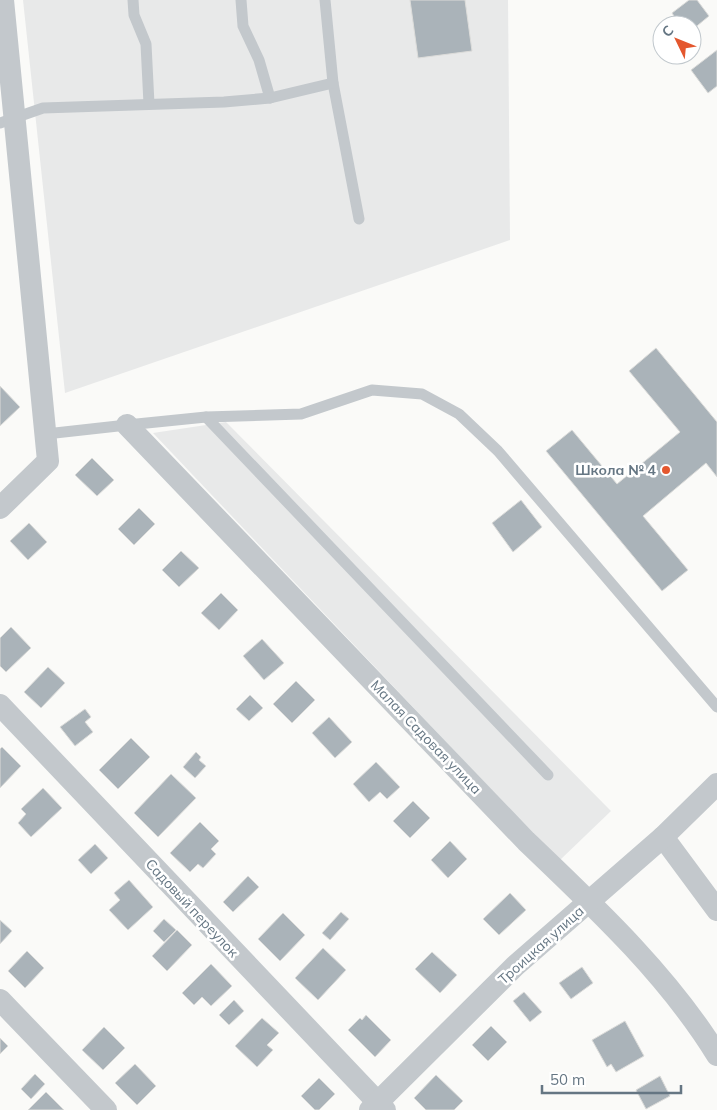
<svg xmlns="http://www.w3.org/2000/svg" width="717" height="1110" font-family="Mulish,sans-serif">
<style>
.built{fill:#e8e9e9}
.building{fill:#aab3b9;stroke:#dcdcda}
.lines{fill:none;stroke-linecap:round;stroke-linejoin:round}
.service{stroke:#c3c8cc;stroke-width:11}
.minor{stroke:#c3c8cc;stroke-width:22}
.poi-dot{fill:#e4572e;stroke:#fff;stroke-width:2}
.labels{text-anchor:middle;stroke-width:5;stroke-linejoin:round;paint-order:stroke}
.poi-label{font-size:14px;font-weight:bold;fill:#657683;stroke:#fff;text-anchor:end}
.street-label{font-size:14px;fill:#657683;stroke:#fff}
</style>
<rect width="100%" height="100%" fill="#fafaf8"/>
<g class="built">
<polygon points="23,0 508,0 510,240 65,393"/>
<polygon points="226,422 611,811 559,861 153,433"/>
</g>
<g class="building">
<polygon points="410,0 465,0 472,51 418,58"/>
<polygon points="689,0 697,0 709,16 692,30 692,25 680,25 672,13"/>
<polygon points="717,50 717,86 708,93 691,70"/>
<polygon points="656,348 717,422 717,477 706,463 643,516 688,570 662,591 546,451 572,430 617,484 680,432 629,371"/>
<polygon points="0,386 20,407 0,426"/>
<polygon points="92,458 114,480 97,496 75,475"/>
<polygon points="521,500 542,527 513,552 492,523"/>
<polygon points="139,508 155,524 134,545 118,529"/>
<polygon points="29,523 47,542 28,560 10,541"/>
<polygon points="181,551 199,568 179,587 162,570"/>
<polygon points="221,593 238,610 219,630 201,613"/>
<polygon points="11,627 31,648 6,672 0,666 0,638"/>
<polygon points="262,639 284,663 264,680 243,656"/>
<polygon points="48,667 65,683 41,708 24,692"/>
<polygon points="296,681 315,700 292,723 273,704"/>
<polygon points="250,695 263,708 249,721 236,709"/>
<polygon points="85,709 91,717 85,722 93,732 75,746 60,727"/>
<polygon points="329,717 352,742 335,758 312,733"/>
<polygon points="131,738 150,757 118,789 99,770"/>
<polygon points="2,747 21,766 0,788 0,749"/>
<polygon points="196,752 201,757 199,760 206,766 195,778 183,767"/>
<polygon points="376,762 400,787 387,799 380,792 369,802 353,784"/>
<polygon points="171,774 196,798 158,837 134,813"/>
<polygon points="43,788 62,808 31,837 18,823 26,814 21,809"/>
<polygon points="413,801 430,818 410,838 393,821"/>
<polygon points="200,822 219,841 211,849 216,854 203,868 198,864 190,872 170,853"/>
<polygon points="450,841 467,859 448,878 431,860"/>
<polygon points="95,844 108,858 91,874 78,860"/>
<polygon points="248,876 259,887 233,912 223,902"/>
<polygon points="129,880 153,907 128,930 109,910 120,900 114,893"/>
<polygon points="510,893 526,910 499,935 483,919"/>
<polygon points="341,912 349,919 330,940 322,933"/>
<polygon points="283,913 305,935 280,961 258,939"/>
<polygon points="164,919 176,930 164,942 153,931"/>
<polygon points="0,920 12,931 0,944"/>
<polygon points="177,930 192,945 167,971 152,956"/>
<polygon points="323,948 346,970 318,1000 295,978"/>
<polygon points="27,951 44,968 25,988 8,971"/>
<polygon points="432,952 457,975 440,993 415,969"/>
<polygon points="211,964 232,986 211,1006 202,997 194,1005 182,993"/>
<polygon points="582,967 593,983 571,999 559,983"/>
<polygon points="524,992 542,1012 530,1022 513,1001"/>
<polygon points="234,1000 244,1011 229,1025 219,1015"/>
<polygon points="366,1015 391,1040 375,1057 348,1030 360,1018 362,1020"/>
<polygon points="262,1018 279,1033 267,1045 273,1050 257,1067 235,1046"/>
<polygon points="625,1021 644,1056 616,1072 611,1064 607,1067 592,1040"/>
<polygon points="491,1026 507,1042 488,1061 472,1045"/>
<polygon points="104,1027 125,1048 103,1070 82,1050"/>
<polygon points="0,1038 8,1046 0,1054"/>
<polygon points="135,1064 156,1086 137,1105 115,1083"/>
<polygon points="35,1074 45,1084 31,1099 21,1089"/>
<polygon points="436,1075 463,1101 454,1110 426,1110 414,1098"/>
<polygon points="660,1076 670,1096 646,1109 636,1090"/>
<polygon points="319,1078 335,1094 319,1110 315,1110 301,1096"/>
<polygon points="46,1092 64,1110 28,1110"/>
</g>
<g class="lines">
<g class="service">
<polyline points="133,0 134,15 146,44 149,104"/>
<polyline points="241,0 243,26 259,60 270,98"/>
<polyline points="325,0 333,83 359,219"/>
<polyline points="0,123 43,108 224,102 270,98 333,83"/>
<polyline points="206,417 548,775"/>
<polyline points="46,434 127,425 206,417 301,414 372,390 422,394 459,414 498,451 717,707"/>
</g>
<g class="minor">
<path d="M127,425L526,841C594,906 668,975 717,1055"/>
<polyline points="0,508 48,461 3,0"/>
<polyline points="0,705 385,1110"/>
<polyline points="663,837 717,910"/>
<polyline points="0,1000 106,1110"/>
<polyline points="370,1110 515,966 663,837 717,784"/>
</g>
</g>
<circle class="poi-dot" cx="666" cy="470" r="5"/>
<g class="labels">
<g class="poi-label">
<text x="656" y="475">Школа № 4</text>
</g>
<g class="street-label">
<text transform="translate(426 737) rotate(46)" y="5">Малая Садовая улица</text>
<text transform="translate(192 908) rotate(47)" y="5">Садовый переулок</text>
<text transform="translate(541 945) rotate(-42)" y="5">Троицкая улица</text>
</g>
</g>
<g transform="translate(677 40) rotate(313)"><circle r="24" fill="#ffffff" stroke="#c1c8cd"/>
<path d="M0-4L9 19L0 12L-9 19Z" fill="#e4572e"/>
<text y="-8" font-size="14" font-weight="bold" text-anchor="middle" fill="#657683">С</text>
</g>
<path d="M542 1085v8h139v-8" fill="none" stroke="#657683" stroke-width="2.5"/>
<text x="550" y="1085" font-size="15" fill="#657683" stroke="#ffffff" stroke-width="4" paint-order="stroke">50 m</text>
</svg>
